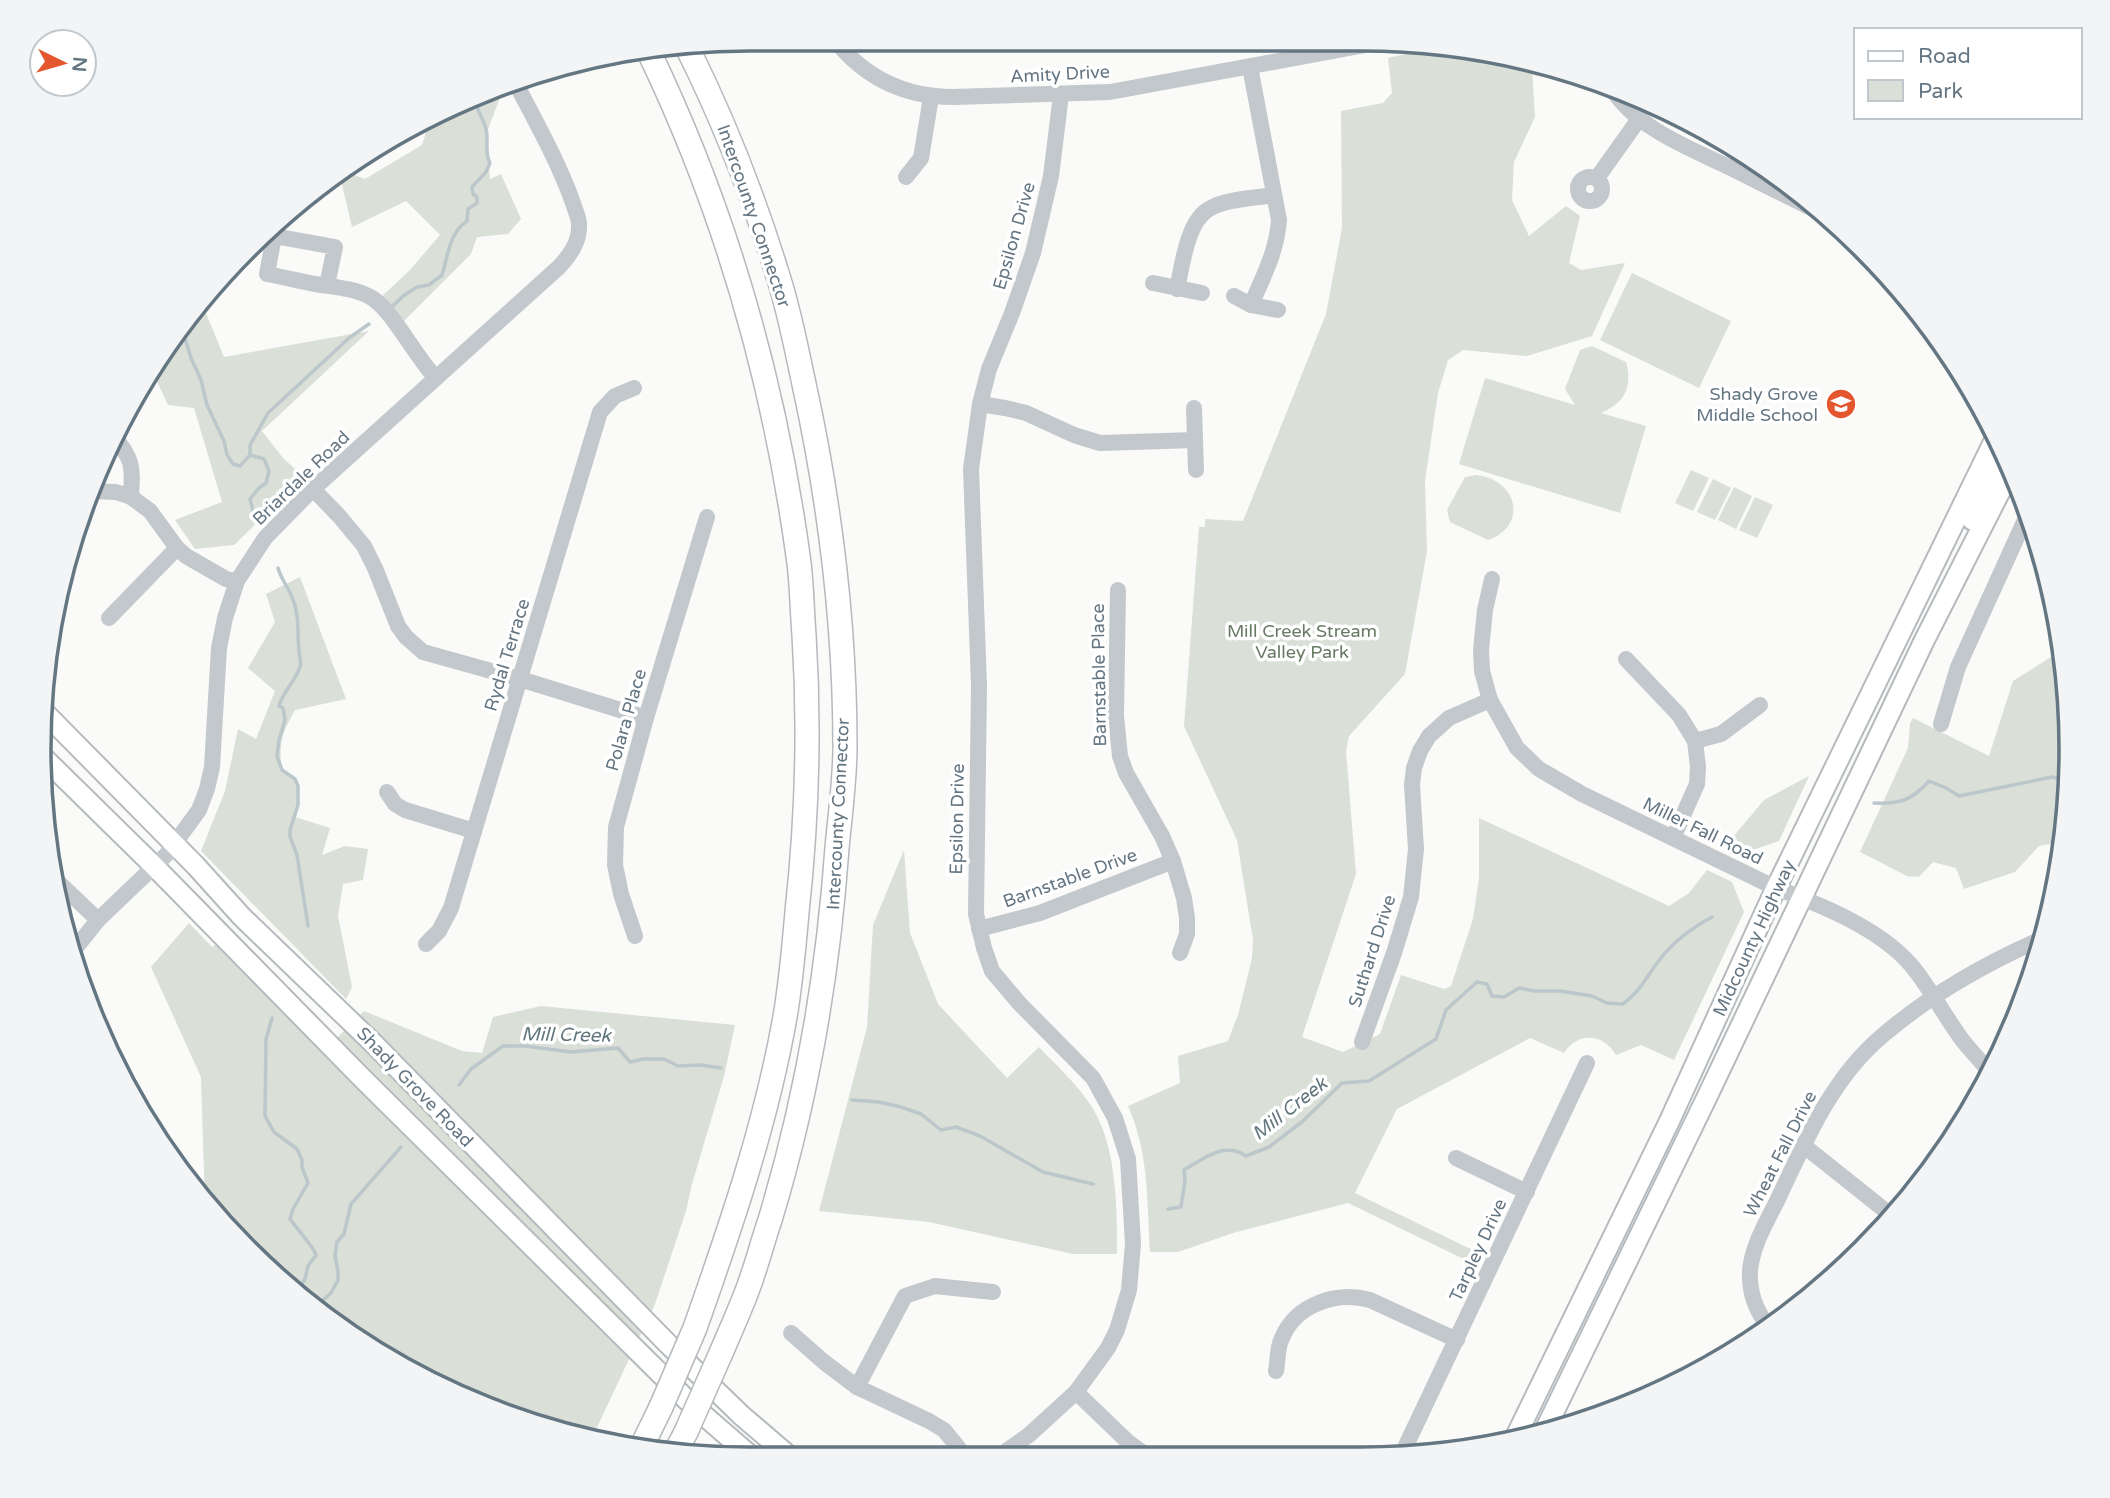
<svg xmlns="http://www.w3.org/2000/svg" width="2110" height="1498" font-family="'Varela Round',sans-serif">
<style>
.green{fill:#dadfd7}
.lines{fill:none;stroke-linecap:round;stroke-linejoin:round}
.stream{stroke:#bbc7cb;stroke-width:3.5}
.major-casing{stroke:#b5babe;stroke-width:23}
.highway-casing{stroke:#b4b9bd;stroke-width:26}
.minor{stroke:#c3c8cc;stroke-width:16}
.major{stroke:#fff;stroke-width:19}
.highway{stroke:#fff;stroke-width:23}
.highway-bridge-casing{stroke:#b4b9bd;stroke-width:26;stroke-linecap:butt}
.highway-bridge{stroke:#fff;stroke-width:23}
.labels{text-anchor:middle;stroke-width:7;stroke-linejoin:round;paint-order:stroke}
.street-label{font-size:18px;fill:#657683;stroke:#fff}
.poi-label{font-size:18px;fill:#657683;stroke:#fff;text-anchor:end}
.park-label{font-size:18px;fill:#687a64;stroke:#fff}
.water-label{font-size:19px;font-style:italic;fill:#60757c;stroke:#fff}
.rim{fill:none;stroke:#657683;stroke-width:3.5}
</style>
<rect width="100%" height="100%" fill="#fafaf8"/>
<g class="green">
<path d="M1442,46L1500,52L1538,64L1532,68L1535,117L1514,162L1512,200L1529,236L1566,206L1580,216L1569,263L1581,270L1625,263L1592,336L1527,356L1463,350L1448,360L1438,393L1425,481L1427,551L1405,674L1349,736L1346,751L1356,874L1302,1037L1343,1052L1380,1034L1401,975L1444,989L1451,986L1473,919L1479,877V818L1669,906L1689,893L1707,870L1732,882L1744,912L1674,1060L1641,1045L1616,1055C1604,1034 1578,1031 1564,1053L1530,1038L1397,1109L1355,1193L1483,1255L1478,1266L1348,1203L1233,1233L1178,1252H1150C1147,1202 1149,1153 1128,1106L1180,1083L1178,1056L1228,1041L1238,1015L1252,958L1253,940L1237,840L1184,726L1199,527H1205V519L1243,521L1326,314L1342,228L1341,111L1383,103L1392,93L1388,58Z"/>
<polygon points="502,84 504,87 487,132 490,179 501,174 521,219 508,234 477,237 471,254 403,322 380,298 409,271 440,235 406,201 352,227 339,172 341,170 365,179 422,145 431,117 477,93"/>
<polygon points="1632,273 1731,321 1699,388 1600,340"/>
<polygon points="201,301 224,357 369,331 262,431 283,458 304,477 234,545 195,549 175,520 222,502 194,408 168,405 153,373"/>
<path d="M1592,346L1626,362C1633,388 1624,403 1601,413L1646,426L1620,513L1459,464L1485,378L1575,405L1565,389L1580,350Z"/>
<polygon points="1691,470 1709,478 1693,511 1675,503"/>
<path d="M1476,475C1517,479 1529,525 1488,540L1450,522L1447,510L1465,477Z"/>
<polygon points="1713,479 1731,488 1715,520 1697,512"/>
<polygon points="1734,487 1752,496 1736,529 1718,520"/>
<polygon points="1755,497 1773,505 1757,538 1739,530"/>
<path d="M300,577L346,699L295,710C282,733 278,744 282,770C304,785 301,793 295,817L330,828L322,855L345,846L368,849L363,880L343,884L338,916L352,987L346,999L201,851L225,791L238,729L256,739L275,691L248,668L275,622L266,594Z"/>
<polygon points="2061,639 2065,657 2067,697 2063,706 2068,730 2070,796 2062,842 2039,846 2015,872 1964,889 1956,868 1933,862 1919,877 1907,876 1860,852 1908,748 1910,723 1913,718 1989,756 2013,681 2051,657"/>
<polygon points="1809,776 1779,841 1747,852 1728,843 1764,800"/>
<path d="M904,850L910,933L938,1004L1007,1078L1039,1047C1057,1066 1078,1085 1092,1107C1117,1148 1117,1206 1117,1254H1073L929,1222L819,1211L867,1027L873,925Z"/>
<polygon points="189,923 212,947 216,944 323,1052 364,1011 462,1051 482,1053 493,1017 541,1006 735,1025 724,1076 692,1184 686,1211 655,1304 591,1440 565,1435 435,1386 317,1313 215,1217 205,1204 201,1077 151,967"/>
</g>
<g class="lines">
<g class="stream">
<path d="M391,308L403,296L417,287L429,285L442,275C448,256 449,233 467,221L468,209L477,203V197L473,194L472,187L486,172L490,163C484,152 489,141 486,129C483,118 475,108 475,96L480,92"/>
<polyline points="188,321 184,335 191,358 201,380 207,405 224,441 227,455 233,464 240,466 250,455 264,459 269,471 266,483 259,488 250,499 255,518"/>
<polyline points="250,455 250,445 268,413 349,338 369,324"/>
<path d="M278,568C281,579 288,587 292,597C300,616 297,632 299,651C299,657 302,661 300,667C295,682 283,691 279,706L283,708L285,720L279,740L277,756L282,770L295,779L298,786V805L290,830V837L297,855L308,926"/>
<path d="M1874,803C1900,804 1911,801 1929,781L1946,788L1959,796L2052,777L2070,782"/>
<path d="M272,1018L266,1039L265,1116L274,1132L297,1149L302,1160V1167L308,1183L293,1209L290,1219C297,1229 313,1246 316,1255L308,1266L305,1279L296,1293"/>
<polyline points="459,1085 471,1069 503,1046 525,1046 571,1052 618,1048 630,1062 643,1059 664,1059 678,1066 700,1065 721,1068"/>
<polyline points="852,1100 879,1102 901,1107 921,1114 941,1130 956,1127 980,1136 1043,1172 1093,1184"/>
<path d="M1168,1209L1181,1207L1185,1181L1184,1170C1203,1159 1224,1141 1246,1156L1269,1147L1303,1121L1342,1083L1369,1081L1436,1039L1446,1010L1477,982L1487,984L1492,996L1504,997L1519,988L1534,991H1560L1592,996L1607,1003L1623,1004C1643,989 1646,976 1661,958C1675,940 1692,928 1712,917"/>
<polyline points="313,1309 331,1293 338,1280 338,1271 335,1256 337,1242 344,1234 351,1204 401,1147"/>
</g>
<g class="major-casing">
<g id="major">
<polyline points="1972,520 2003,453"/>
<polyline points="45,713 196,866 242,917 373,1043 669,1345 741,1415 790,1457"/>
<polyline points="45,759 154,866 363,1079 693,1406 753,1458"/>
<polyline points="1544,1432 1706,1099 1924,641 2011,470"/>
<polyline points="1514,1440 1669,1122 1776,888 1996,437"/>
</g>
</g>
<g class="highway-casing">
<g id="highway">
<path d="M687,47C723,119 753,195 777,273C789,309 796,347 804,384C830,503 845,625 845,747C845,780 840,815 837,848C828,975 807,1098 770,1220C762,1243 756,1268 747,1291C739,1312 730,1332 721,1353"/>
<path d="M649,52C727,214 775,384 799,563C802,587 802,611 804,635C810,728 807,820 797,912C794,947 791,982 785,1017C766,1124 731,1226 695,1328"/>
<polyline points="641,1448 661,1407"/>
<polyline points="675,1453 686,1432"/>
</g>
</g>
<g class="minor">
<path d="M834,39C864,77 904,97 953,97L1110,92L1387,41"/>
<path d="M1250,67L1279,220C1277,251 1263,277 1251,305"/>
<path d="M1610,86C1636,129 1690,148 1733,169C1767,186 1800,203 1834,219"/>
<circle cx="1590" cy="189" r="12"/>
<polyline points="906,177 921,158 931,97"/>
<polyline points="1597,178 1639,119"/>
<polyline points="1153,283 1202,293"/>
<path d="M327,285L335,247L274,236L267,274C283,277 299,281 315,284C334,287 355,288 372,298C392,310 417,359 436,378"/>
<path d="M1177,289C1182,267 1187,221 1209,209C1225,199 1256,198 1274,195"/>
<polyline points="1234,296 1251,305 1278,310"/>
<polyline points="980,404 1005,408 1026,413 1074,435 1100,443 1195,440"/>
<polyline points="1194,408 1196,470"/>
<path d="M112,434C133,460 133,464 131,497L150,511L177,548L186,556L226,579L237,581"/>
<polyline points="313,489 340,517 364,546 375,568 398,626 406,637 423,652 520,679 646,718"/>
<polyline points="89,491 116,492 131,497"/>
<path d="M1492,579L1485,610L1481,650L1482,671L1490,700L1517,748L1539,769L1582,794L1776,888C1821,905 1879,928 1911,965C1931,989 1945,1017 1963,1041C1972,1052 1982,1063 1992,1074"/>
<polyline points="1118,590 1116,716 1120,756 1126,773 1162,836 1173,861 1184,898 1187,918 1187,934 1180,953"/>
<polyline points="109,618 177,548"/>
<polyline points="1626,659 1679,715 1695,741 1698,767 1697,784 1673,838"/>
<polyline points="1941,724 1958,667 2029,511"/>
<polyline points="1695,741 1721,734 1760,705"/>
<polyline points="387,792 395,804 405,810 474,831"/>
<polyline points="54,878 98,920"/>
<polyline points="979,929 1040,913 1173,861"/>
<polyline points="635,936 621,894 615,865 616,827 646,718 707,517"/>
<polyline points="426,944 439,931 451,908 600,412 615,396 634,388"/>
<path d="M74,950L98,920L167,854L199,810L207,789L212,767L219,648L225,618L237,581L265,538L313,489L559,267C570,255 580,242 579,224C579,218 575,210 573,203C558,161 535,120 514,80"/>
<polyline points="1362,1042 1394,953 1411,897 1416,849 1412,785 1414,768 1420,751 1429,736 1449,718 1490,700"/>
<polyline points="1803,1145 1892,1216"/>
<polyline points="1456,1158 1527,1192"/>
<path d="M1767,1325C1755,1308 1749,1292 1750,1271C1752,1246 1766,1223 1777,1201C1805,1142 1831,1079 1882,1036C1930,995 1988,962 2046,937"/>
<polyline points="791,1333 824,1362 857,1387 929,1421 944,1430 965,1456"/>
<path d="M1276,1371C1278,1361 1277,1347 1282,1338C1296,1304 1337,1291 1370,1300L1457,1340"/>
<polyline points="857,1387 905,1296 935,1286 993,1292"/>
<polyline points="1076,1392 1128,1442 1146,1455"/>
<polyline points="1402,1454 1587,1063"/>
<polyline points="999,1456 1029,1435 1076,1392 1108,1348 1117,1330 1129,1290 1133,1244 1128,1159 1115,1118 1093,1078 1019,1003 992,971 984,948 976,914 979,685 971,469 980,404 989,369 1012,313 1033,253 1051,176 1061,95"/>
</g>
<use href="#major" class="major"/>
<use href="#highway" class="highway"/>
<g class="highway-bridge-casing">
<g id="highway-bridge">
<polyline points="661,1407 695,1328"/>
<polyline points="686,1432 721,1353"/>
</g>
</g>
<use href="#highway-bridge" class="highway-bridge"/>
</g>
<defs>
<g id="school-disc" transform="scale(1.575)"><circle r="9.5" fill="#e4572e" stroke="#fff"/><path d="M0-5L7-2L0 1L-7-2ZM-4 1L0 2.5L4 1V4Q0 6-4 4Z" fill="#fff"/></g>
</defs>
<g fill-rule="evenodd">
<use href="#school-disc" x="1841" y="404"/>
</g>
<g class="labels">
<g class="street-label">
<text transform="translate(1060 74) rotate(-3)" y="6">Amity Drive</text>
<text transform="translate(754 216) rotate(71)" y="6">Intercounty Connector</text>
<text transform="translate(1014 236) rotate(-74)" y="6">Epsilon Drive</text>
<text transform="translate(301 478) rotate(-44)" y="6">Briardale Road</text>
<text transform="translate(507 655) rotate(-73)" y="6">Rydal Terrace</text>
<text transform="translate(1099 675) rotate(-91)" y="6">Barnstable Place</text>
<text transform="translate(626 720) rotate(-74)" y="6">Polara Place</text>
<text transform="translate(838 814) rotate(-87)" y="6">Intercounty Connector</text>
<text transform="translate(957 819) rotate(-89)" y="6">Epsilon Drive</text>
<text transform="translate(1703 831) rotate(26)" y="6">Miller Fall Road</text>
<text transform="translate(1070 878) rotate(-20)" y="6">Barnstable Drive</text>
<text transform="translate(1754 938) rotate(-65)" y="6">Midcounty Highway</text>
<text transform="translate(1372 951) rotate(-72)" y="6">Suthard Drive</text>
<text transform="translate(415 1087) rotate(46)" y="6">Shady Grove Road</text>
<text transform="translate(1780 1154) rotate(-63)" y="6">Wheat Fall Drive</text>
<text transform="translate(1478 1250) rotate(-65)" y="6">Tarpley Drive</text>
</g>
<g class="poi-label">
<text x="1818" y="400">Shady Grove<tspan x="1818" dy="21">Middle School</tspan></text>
</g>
<g class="park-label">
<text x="1302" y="637">Mill Creek Stream<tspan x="1302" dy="21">Valley Park</tspan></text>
</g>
<g class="water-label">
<text transform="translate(566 1034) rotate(1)" y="7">Mill Creek</text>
<text transform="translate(1289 1108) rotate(-38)" y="7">Mill Creek</text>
</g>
</g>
<path d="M0 0H2110V1498H0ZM749 51H1361A698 698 0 0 1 2059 749V749A698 698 0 0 1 1361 1447H749A698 698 0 0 1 51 749V749A698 698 0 0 1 749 51Z" fill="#f3f4f5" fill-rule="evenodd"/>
<path class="rim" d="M749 51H1361A698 698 0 0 1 2059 749V749A698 698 0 0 1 1361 1447H749A698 698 0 0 1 51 749V749A698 698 0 0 1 749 51Z"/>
<rect x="1854" y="28" width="228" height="91" fill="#ffffff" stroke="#c1c8cd" stroke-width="2"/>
<rect x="1868" y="51" width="35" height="10" fill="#ffffff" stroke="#c1c8cd" stroke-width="2"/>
<text x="1918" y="63" font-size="21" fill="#657683">Road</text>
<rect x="1868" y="80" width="35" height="21" fill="#dadfd7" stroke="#c1c8cd" stroke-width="2"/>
<text x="1918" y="98" font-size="21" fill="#657683">Park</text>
<g transform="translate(63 63) rotate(95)"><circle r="33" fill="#ffffff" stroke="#c1c8cd" stroke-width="2"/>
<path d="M0-5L12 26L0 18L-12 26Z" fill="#e4572e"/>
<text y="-10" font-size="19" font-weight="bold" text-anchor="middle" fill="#657683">N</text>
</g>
</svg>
